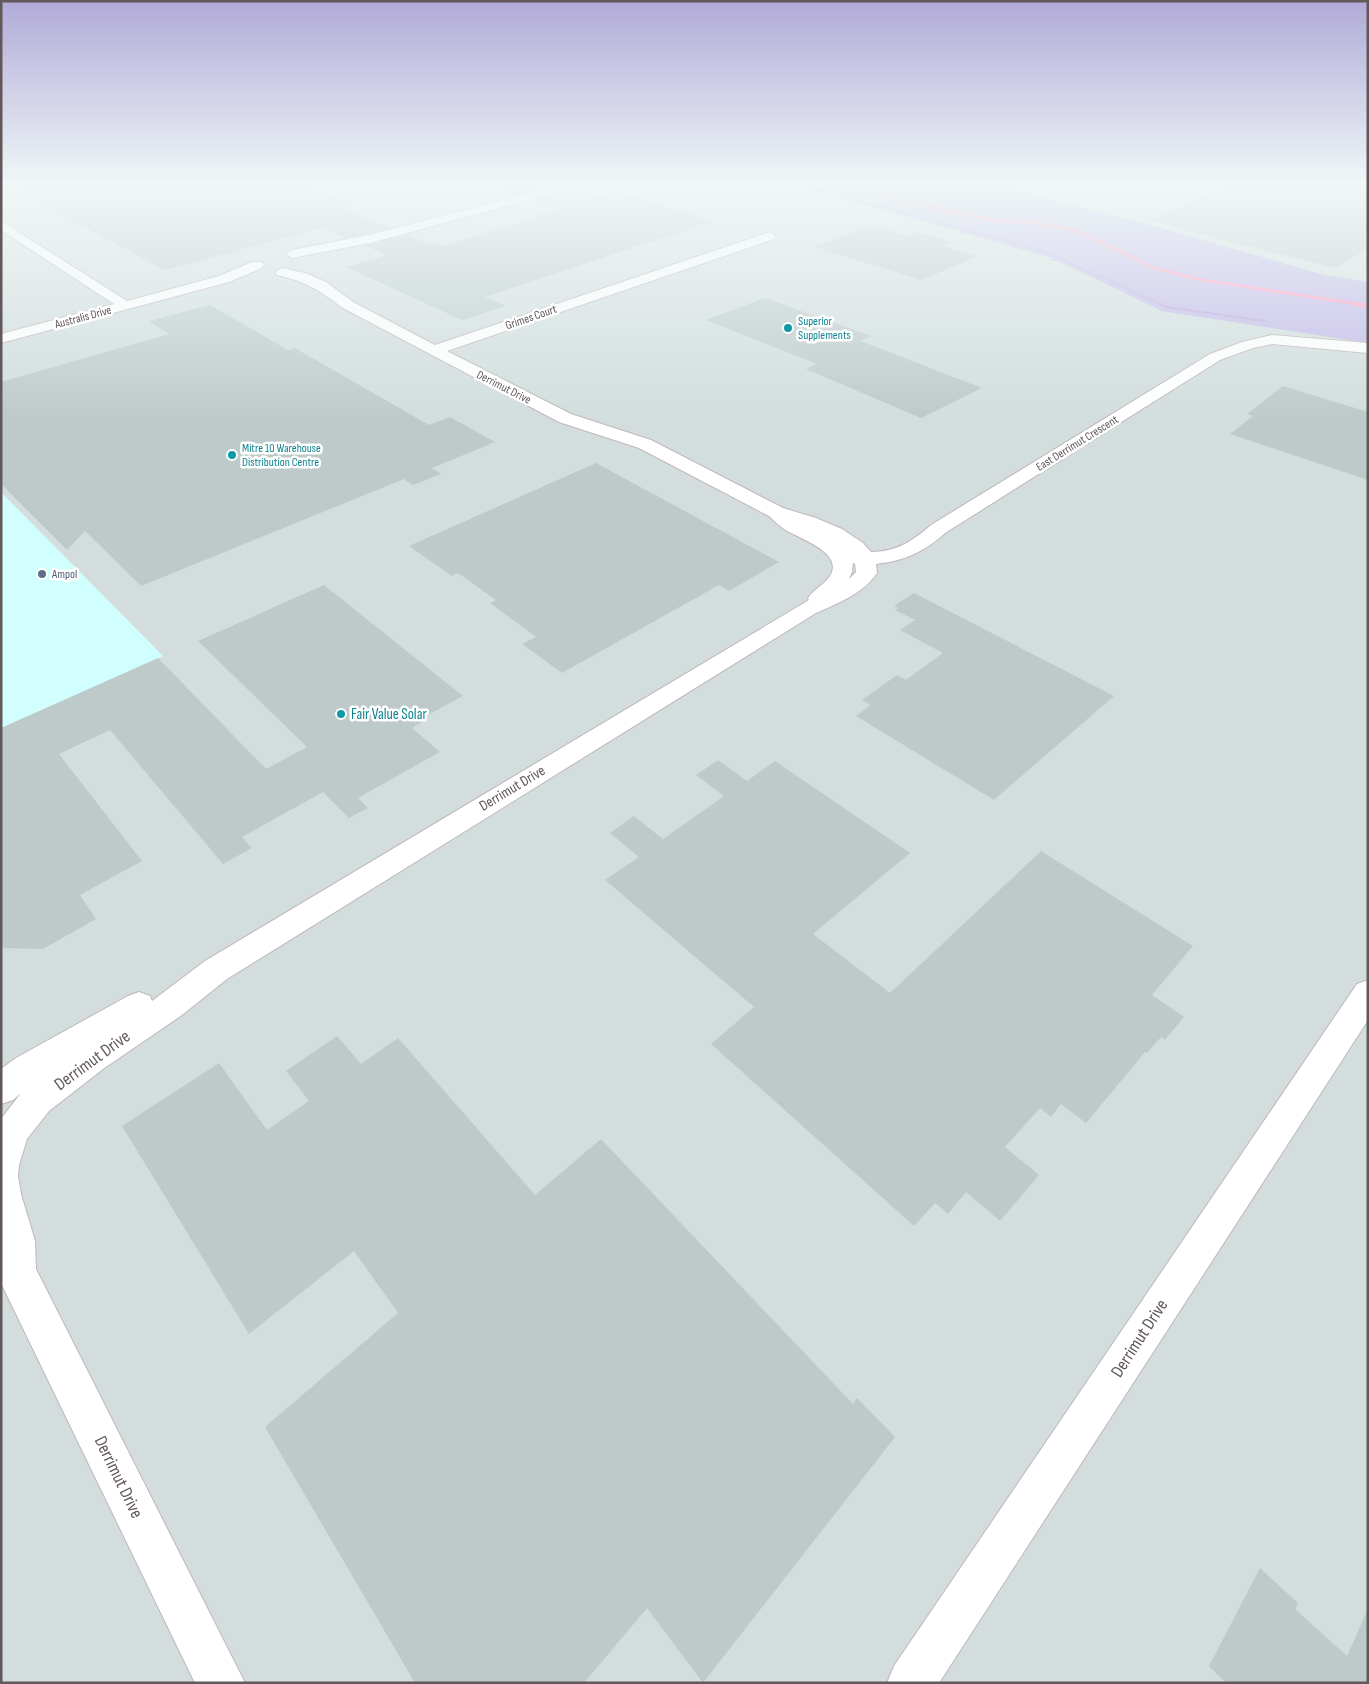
<svg xmlns="http://www.w3.org/2000/svg" width="1369" height="1684" font-family="'Sofia Sans Condensed',sans-serif">
<style>
.commercial{fill:#d1fffd}
.industrial{fill:#d3dddd}
.green{fill:#c1b7e8}
.lines{fill:none;stroke-linecap:round;stroke-linejoin:round}
.stream-far1{stroke:#ff9cc1;stroke-width:3}
.stream{stroke:#ff9cc1;stroke-width:4.5}
.building{fill:#becac9}
.minor-casing{stroke:#c0b7b8;stroke-width:2}
.path-far1{stroke:#b799db;stroke-width:1;stroke-dasharray:2.5 1;stroke-linecap:butt}
.path{stroke:#b799db;stroke-width:2;stroke-dasharray:3 1;stroke-linecap:butt}
.minor{fill:#fff;fill-rule:evenodd}
.culture-dot{fill:#0f9aa8;stroke:#fff;stroke-width:2}
.service-dot{fill:#5c6f8a;stroke:#fff;stroke-width:2}
.labels{text-anchor:middle;stroke-width:5;stroke-linejoin:round;paint-order:stroke}
.far-street-label{font-size:12px;fill:#62585a;stroke:#fff}
.far-culture-label{font-size:12px;fill:#0d838f;stroke:#fff;text-anchor:start}
.far-service-label{font-size:12px;fill:#4e5e75;stroke:#fff;text-anchor:start}
.culture-label{font-size:15px;fill:#0d838f;stroke:#fff;text-anchor:start}
.street-label{font-size:15px;fill:#62585a;stroke:#fff}
.near-street-label{font-size:18px;fill:#62585a;stroke:#fff}
</style>
<rect width="100%" height="100%" fill="#deeded"/>
<polygon class="commercial" points="1,492 164,656 1,730"/>
<polygon class="industrial" points="1,182 1368,182 1368,1683 1,1683 1,730 163,656 1,492"/>
<polygon class="green" points="784,182 985,182 1137,221 1324,275 1368,282 1368,343 1162,311 1062,263 1050,260 1052,258"/>
<g class="lines">
<polyline class="stream-far1" points="844,182 900,200 996,221 1032,222 1078,231 1151,267 1196,279 1364,305"/>
<polyline class="stream" points="1356,304 1368,306"/>
</g>
<g class="building">
<polygon points="51,182 299,182 351,203 337,206 390,228 346,238 323,228 164,270 16,189"/>
<polygon points="486,182 559,182 561,183 514,195 485,185"/>
<polygon points="1237,182 1368,182 1368,249 1335,268 1149,221"/>
<polygon points="579,188 613,200 630,195 713,221 485,297 506,306 462,320 346,267 387,255 365,246 408,235 430,244 434,242 441,246 537,218 533,217 557,210 531,201"/>
<polygon points="872,225 907,236 917,232 952,242 942,246 978,256 922,280 815,247"/>
<polygon points="765,298 871,336 861,341 982,388 921,418 806,369 817,364 706,320"/>
<polygon points="210,305 288,350 295,348 429,425 450,417 495,442 432,468 441,474 413,485 404,479 141,586 85,531 67,550 1,484 1,382 169,334 149,321"/>
<polygon points="1283,386 1368,412 1368,480 1230,434 1253,416 1247,414"/>
<polygon points="596,463 779,562 729,591 719,585 562,673 522,644 536,637 490,603 496,600 458,573 452,576 409,546"/>
<polygon points="324,585 463,696 424,717 427,719 412,728 440,752 358,798 368,808 349,818 323,792 242,837 252,848 223,864 110,730 59,754 142,861 80,895 96,919 43,949 1,948 1,728 158,658 266,769 307,747 198,641"/>
<polygon points="914,593 1114,696 994,800 856,716 871,705 862,700 897,675 906,680 943,653 900,630 915,620 895,610 899,608 894,606"/>
<polygon points="718,760 747,781 775,761 910,853 813,934 890,993 1041,851 1193,946 1152,995 1184,1017 1165,1040 1161,1037 1147,1053 1145,1052 1086,1123 1061,1104 1051,1117 1040,1108 1005,1147 1039,1175 1000,1221 966,1192 948,1214 935,1203 914,1226 711,1044 754,1007 605,880 639,857 610,833 634,816 663,839 724,796 696,775"/>
<polygon points="337,1036 361,1064 398,1038 535,1195 601,1139 853,1404 857,1398 895,1437 703,1683 647,1608 584,1683 415,1683 265,1427 398,1313 354,1251 249,1334 122,1126 219,1063 267,1130 309,1101 286,1071"/>
<polygon points="1260,1568 1298,1603 1295,1609 1347,1656 1368,1609 1368,1683 1226,1683 1209,1666"/>
</g>
<g class="lines">
<g class="minor-casing">
<g id="minor">
<polygon points="572,182 589,182 588,184 370,243 292,258 286,254 292,250 369,235"/>
<polygon points="1,221 127,301 219,276 252,262 262,262 264,265 262,268 229,282 1,343 1,334 114,304 1,230"/>
<path d="M770,232L776,236L774,239L447,351L571,414L651,440L783,508L816,518L842,529L863,543L871,552C896,552 913,541 931,525L1210,354L1242,342L1272,335L1368,343V353L1272,344L1253,348L1220,360L945,533C924,552 904,561 876,564L877,573C863,594 838,603 816,613L227,979L182,1015L103,1069L49,1111L27,1139L19,1165L18,1176L21,1194L35,1241L36,1269L245,1683H195L1,1283V1119L21,1093L13,1100L1,1104V1069L16,1058L128,996L139,992L150,996L152,1001L205,961L809,600L808,598C814,589 824,585 830,576C845,552 797,538 784,529C779,525 774,521 769,516L639,448L559,422L343,308C319,290 307,282 277,275L275,272L282,268L305,273L326,282L353,302L435,345ZM853,563L855,564L856,572L849,579L852,572Z"/>
<polygon points="1368,980 1368,1020 939,1683 887,1683 894,1666 1357,984"/>
</g>
</g>
<polyline class="path-far1" points="788,182 1044,251 1162,305"/>
<polyline class="path" points="1159,304 1165,307 1266,321"/>
<use href="#minor" class="minor"/>
</g>
<linearGradient id="sky" x2="0" y2="1"><stop stop-color="#b1aad8"/><stop offset="0.44" stop-color="#f0f7f7"/><stop offset="1" stop-color="#f0f7f7" stop-opacity="0"/></linearGradient>
<rect width="1369" height="418" fill="url(#sky)"/>
<g class="culture-dot">
<circle cx="788" cy="328" r="5"/>
<circle cx="232" cy="455" r="5"/>
<circle cx="341" cy="714" r="5"/>
</g>
<circle class="service-dot" cx="42" cy="574" r="5"/>
<g class="labels">
<g class="far-street-label">
<text transform="translate(83 317) rotate(-15)" y="4">Australis Drive</text>
<text transform="translate(531 317) rotate(-19)" y="4">Grimes Court</text>
<text transform="translate(504 387) rotate(27)" y="4">Derrimut Drive</text>
<text transform="translate(1077 443) rotate(-32)" y="4">East Derrimut Crescent</text>
</g>
<g class="far-culture-label">
<text x="798" y="325">Superior<tspan x="798" dy="14">Supplements</tspan></text>
<text x="242" y="452">Mitre 10 Warehouse<tspan x="242" dy="14">Distribution Centre</tspan></text>
</g>
<g class="far-service-label">
<text x="52" y="578">Ampol</text>
</g>
<g class="culture-label">
<text x="351" y="719">Fair Value Solar</text>
</g>
<g class="street-label">
<text transform="translate(512 788) rotate(-31)" y="5">Derrimut Drive</text>
</g>
<g class="near-street-label">
<text transform="translate(92 1060) rotate(-36)" y="6">Derrimut Drive</text>
<text transform="translate(1139 1338) rotate(-57)" y="6">Derrimut Drive</text>
<text transform="translate(119 1477) rotate(64)" y="6">Derrimut Drive</text>
</g>
</g>
<rect width="1369" height="1684" fill="none" stroke="#62585a" stroke-width="5"/>
</svg>
